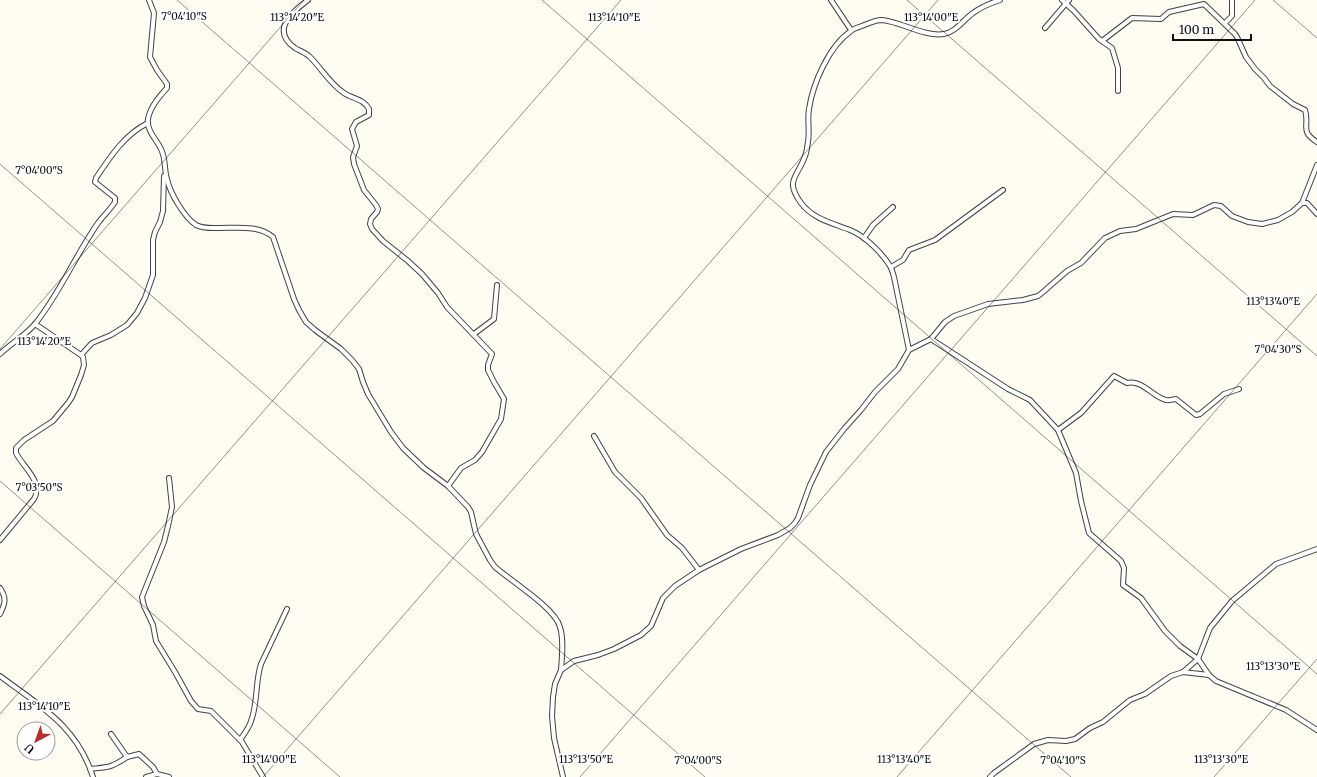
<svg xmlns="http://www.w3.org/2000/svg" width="1317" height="777" font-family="Merriweather,serif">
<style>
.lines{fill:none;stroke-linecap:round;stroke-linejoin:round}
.minor-casing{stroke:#424242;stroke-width:6}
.minor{stroke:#fff;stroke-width:4}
.ticks{fill:none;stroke:#0f0f0f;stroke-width:1;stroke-opacity:0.45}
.ticks-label{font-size:10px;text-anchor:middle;fill:#0f0f0f;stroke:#fff;stroke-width:4;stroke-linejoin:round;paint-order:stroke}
</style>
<rect width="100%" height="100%" fill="#fffcf1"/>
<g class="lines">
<g class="minor-casing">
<g id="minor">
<path d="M149,0L154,13L150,57L157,70L167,84V88C159,97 150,107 148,119C146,130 157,140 161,149C166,159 164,169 167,179C170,193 184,217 196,225C204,229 211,228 220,228C237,228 259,225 273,237L294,299L299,310L306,322L315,330L341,349L352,360L359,369L363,382L368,394L391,432L403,448L424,468L448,486L468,507L471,512L476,534L490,560L495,567C511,581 555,608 560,627C564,640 562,656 561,670"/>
<path d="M308,0C292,12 270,30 295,48C300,51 306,53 310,57C322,69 330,84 344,93C353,99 364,99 369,109V115L356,122L352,129L357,146L353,157L354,164L364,190L376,205L378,209L377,212L371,219L370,224L372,229L383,241L408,261L422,274L438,293L447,307L492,354L488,365V370L494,382L504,399L501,419L482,452L475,460L461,468L448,486"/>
<polyline points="831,0 851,30"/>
<polyline points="1062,0 1074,11 1099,39 1112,48 1118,68 1118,91"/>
<polyline points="1225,23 1232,16 1232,0"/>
<polyline points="1045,28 1069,0"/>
<path d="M1102,41L1132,18L1161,19L1169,12L1204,4L1235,34L1237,37L1246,57L1255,69L1264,78L1270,86L1293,104L1305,110C1310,125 1299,131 1317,142"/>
<polyline points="1302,203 1307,203 1317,214"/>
<polyline points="864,238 873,225 893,207"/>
<polyline points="891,267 903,260 909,250 935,240 1003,190"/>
<polyline points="474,334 494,319 497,285"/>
<polyline points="931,339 1008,389 1030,400 1058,430 1076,473 1081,501 1089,533 1121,561 1124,568 1123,585 1141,598 1165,631 1180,646 1198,659 1209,675 1216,681 1286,710 1317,730"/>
<polyline points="909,350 931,339 945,322 954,316 988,304 1023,300 1038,296 1043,292 1067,271 1081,263 1105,238 1120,231 1136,229 1173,214 1193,215 1214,205 1221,206 1232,216 1248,222 1262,224 1278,220 1292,212 1302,203 1317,165"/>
<path d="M0,354C11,343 25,336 35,324C60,293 75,256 98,223C103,216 110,210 115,202V198L95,182L96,178C110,157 125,134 148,123"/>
<polyline points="81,355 92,343 111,335 127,325 137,313 145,298 153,275 153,240 155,232 160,222 163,211 164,176"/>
<path d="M1058,430L1081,413L1114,376L1127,383C1142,379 1154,398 1166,400C1169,401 1173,399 1176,399L1196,415L1200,414L1224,394L1239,389"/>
<polyline points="594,436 615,472 641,498 667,535 682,548 699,570"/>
<polyline points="169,478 172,507 168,526 164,542 142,597 144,606 153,625 156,641 175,672 191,701 198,709 211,711 242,742 263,777"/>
<path d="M0,540L34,499C44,482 23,467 16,453V448L24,440L53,421L68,403L72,397L81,375L84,365L83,357L81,355L35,324"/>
<path d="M0,588C7,598 5,604 0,614"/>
<polyline points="1183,672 1198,659 1210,628 1232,601 1276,564 1317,549"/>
<path d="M0,676C40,706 77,726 93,777"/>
<polyline points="111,734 127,757 139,754 153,767 157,774"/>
<path d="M240,740C244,734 249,728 251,721C258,703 255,682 261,664L287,609"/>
<path d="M90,769C108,767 111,768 127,757"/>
<polyline points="146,777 157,774 169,777"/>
<path d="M563,777L554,738L552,716L553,697L555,684L561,670L574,661L598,655L614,649L641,635L651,626L663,598L675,586L699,570L741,549L778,535L790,528L795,523L798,518L810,485L826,452L844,429L861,410L875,392L898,369L909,350L894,277C893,274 892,269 890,266C882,253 865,236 850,230C832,223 813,219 801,203C784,180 798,177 805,156C807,152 807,146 808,142C810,131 807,119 809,109C813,83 829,46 851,31C854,28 859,27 862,26C869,23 875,20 882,20C902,22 924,37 944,34C956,32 963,20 973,13C981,7 991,3 1000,0"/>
<polyline points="990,777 994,773 1034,744 1048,740 1066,741 1075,739 1090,728 1103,722 1130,700 1145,694 1171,676 1183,672 1209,675"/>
</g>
</g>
<use href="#minor" class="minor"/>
</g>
<path class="ticks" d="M177,0L1071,777M542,0L1317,674M907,0L1317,356M1273,0L1317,38M0,164L705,777M0,349L304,0M0,481L340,777M0,714L621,0M263,777L938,0M580,777L1255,0M897,777L1317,294M1214,777L1317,659"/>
<g class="ticks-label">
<text x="184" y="20">7°04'10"S</text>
<text x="297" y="21">113°14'20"E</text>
<text x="614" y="21">113°14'10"E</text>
<text x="931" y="21">113°14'00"E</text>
<text x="39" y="174">7°04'00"S</text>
<text x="1273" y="305">113°13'40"E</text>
<text x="44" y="345">113°14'20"E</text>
<text x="1278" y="353">7°04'30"S</text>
<text x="39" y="491">7°03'50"S</text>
<text x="1273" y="670">113°13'30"E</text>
<text x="44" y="710">113°14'10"E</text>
<text x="269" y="763">113°14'00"E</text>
<text x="586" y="763">113°13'50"E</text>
<text x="904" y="763">113°13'40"E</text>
<text x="1221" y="763">113°13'30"E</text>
<text x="698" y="764">7°04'00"S</text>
<text x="1063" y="764">7°04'10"S</text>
</g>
<g transform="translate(36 741) rotate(221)"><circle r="19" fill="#ffffff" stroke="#9f9f9f"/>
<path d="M0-3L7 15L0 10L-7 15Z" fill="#bc2a2b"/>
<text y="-6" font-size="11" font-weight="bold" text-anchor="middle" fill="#0f0f0f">U</text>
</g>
<path d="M1173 34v6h78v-6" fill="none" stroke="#0f0f0f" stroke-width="2"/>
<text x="1179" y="34" font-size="12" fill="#0f0f0f" stroke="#ffffff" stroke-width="3" paint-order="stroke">100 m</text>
</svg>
